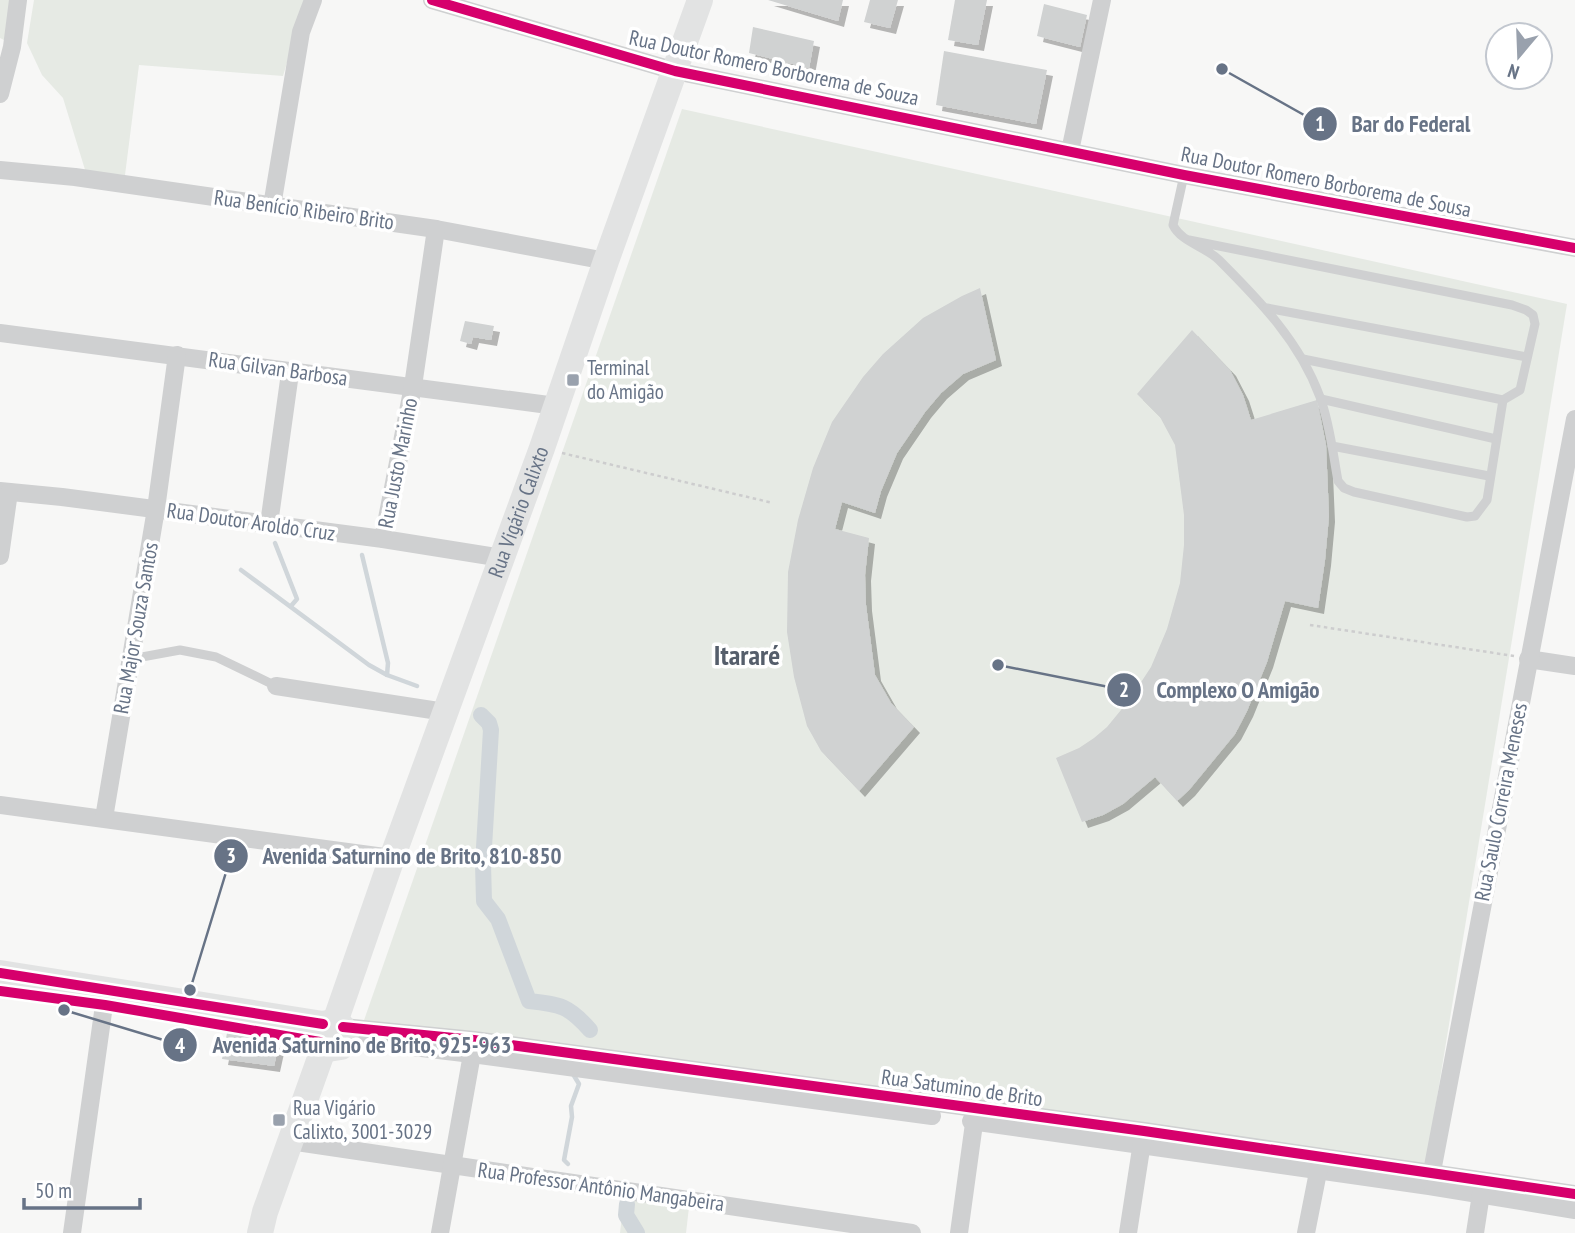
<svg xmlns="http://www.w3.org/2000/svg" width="1575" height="1233" font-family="'PT Sans Narrow',sans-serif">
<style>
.green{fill:#e6eae4}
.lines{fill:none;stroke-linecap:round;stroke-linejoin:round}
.stream{stroke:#d0d6da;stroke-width:4.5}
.canal{stroke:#d0d6da;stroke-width:16}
.building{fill:#d0d2d2;filter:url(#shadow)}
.path{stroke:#cdcdce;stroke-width:2.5;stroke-dasharray:3.5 3.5;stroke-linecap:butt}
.service{stroke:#cfd0d1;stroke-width:9}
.minor{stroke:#cfd0d1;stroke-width:18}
.secondary{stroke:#e2e3e3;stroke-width:26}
.cycleway-casing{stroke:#fff;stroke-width:15}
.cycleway{stroke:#d6006c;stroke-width:10}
.poi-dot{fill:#99a1ad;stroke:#fff;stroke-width:2.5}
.labels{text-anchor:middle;stroke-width:7;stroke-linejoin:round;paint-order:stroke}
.street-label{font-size:21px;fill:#677386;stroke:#fff}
.poi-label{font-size:21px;fill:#677386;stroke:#fff;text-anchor:start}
.district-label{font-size:28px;font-weight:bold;fill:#555e6b;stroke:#fff}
.leader{fill:none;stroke:#677386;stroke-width:2.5}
.callout-dot{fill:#677386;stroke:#fff;stroke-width:2.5}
.mark-label{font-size:21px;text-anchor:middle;font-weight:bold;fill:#fff}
.callout-label{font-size:23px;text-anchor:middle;font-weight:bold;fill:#677386;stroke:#fff;stroke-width:7;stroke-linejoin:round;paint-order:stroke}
</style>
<defs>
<filter id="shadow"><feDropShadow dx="6" dy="6" stdDeviation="0" flood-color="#0004"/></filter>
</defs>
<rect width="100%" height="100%" fill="#f7f7f6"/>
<g class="green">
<polygon points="0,0 13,0 6,41 0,38"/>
<polygon points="34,0 306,0 283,76 139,65 125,175 86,173 63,98 42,75 27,43"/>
<polygon points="682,109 1567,304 1425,1171 362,1026"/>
<polygon points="624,1198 689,1207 686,1233 620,1233"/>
</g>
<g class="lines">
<g class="stream">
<polyline points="275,543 297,599 291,606"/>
<polyline points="362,555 388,663 387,675"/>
<polyline points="241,570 369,665 387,675 417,686"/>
<polyline points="568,1164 564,1160 572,1117 571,1106 579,1084 573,1074"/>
</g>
<g class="canal">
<path d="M481,715L489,723L491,730L483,864L484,901L498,919L529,1001C560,1004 569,1006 590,1030"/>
<polyline points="627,1204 626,1215 637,1233"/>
</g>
</g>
<g class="building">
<polygon points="768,0 843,0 838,21"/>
<polygon points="870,0 898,0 890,28 864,22"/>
<polygon points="955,0 987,0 978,45 948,40"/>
<polygon points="1044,4 1087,15 1080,47 1037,36"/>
<polygon points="753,27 814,41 809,68 749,53"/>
<polygon points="944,51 1047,70 1036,124 936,105"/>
<polygon points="980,288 996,360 963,374 941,393 925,412 897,453 881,491 875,513 842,502 835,529 869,538 865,575 866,605 875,675 891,703 914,727 859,791 821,751 807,726 794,677 787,632 788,572 798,520 813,468 832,422 863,377 883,354 923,318 962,296"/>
<polygon points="465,321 494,326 491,340 473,337 471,344 460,341"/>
<polygon points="1192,330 1230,370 1243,395 1251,420 1317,400 1326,445 1329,516 1325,560 1318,608 1285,601 1267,662 1247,711 1235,734 1189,790 1177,801 1155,777 1123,804 1103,815 1082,822 1056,758 1079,748 1094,738 1107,727 1130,699 1151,667 1167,629 1180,583 1184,545 1184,515 1175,445 1160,417 1137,394"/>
<polygon points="227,1033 279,1043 274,1066 222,1059"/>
</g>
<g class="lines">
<g class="path">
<polyline points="562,453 773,503"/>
<polyline points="1310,625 1514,656"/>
</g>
<g class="service">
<path d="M1184,175L1173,225C1181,242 1206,247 1219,260C1260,301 1300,342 1320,397C1330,424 1333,454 1338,481L1344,488L1354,492L1467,517L1475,516L1487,500L1503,400L1520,390L1535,324L1533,315L1526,310L1512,305L1189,240"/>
<polyline points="1267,308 1527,357"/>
<polyline points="1303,359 1503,400"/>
<polyline points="1321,399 1496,439"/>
<polyline points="1332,446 1489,476"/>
<polyline points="131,659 180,650 216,657 276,686"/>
</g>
<g class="minor">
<polyline points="432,0 675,71 1184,175 1575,248"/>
<polyline points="0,94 12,47 18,0"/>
<polyline points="1070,151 1102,0"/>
<polyline points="0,170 75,177 436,229 606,261"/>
<polyline points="272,206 301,32 313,0"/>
<polyline points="0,333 556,406"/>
<polyline points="0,491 62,497 383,539 502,558"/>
<polyline points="269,524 290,373"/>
<polyline points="383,539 413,386 436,229"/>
<polyline points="0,556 9,492"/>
<polyline points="1528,659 1575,666"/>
<polyline points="276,686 445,712"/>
<polyline points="0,805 392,858"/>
<polyline points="104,818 156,509 177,355"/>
<polyline points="343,1027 474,1040 1144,1131 1575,1194"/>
<polyline points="346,1039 472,1054 932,1116"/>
<polyline points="971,1121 1429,1186 1575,1210"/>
<polyline points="290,1141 912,1233"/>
<polyline points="1430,1182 1575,419"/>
<polyline points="72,1233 106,991"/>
<polyline points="440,1233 474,1043"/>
<polyline points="959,1233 976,1109"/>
<polyline points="1128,1233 1143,1136"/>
<polyline points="1306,1233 1320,1162"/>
<polyline points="1475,1233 1481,1194"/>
</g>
<g class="secondary">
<path d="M0,973L323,1024C334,1021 343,1022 346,1035L341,1047L328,1049L320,1044L318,1035L323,1024"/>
<path id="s1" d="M335,1022L392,858L542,448L606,261L700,0"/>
<polyline points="260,1233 265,1212 324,1047"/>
</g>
<g class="cycleway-casing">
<g id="cycleway">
<polyline points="432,0 675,71 1184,175 1575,248"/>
<polyline points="0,973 323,1024"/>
<polyline points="0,991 105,1005 320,1042"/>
<polyline points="343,1027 474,1040 1144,1131 1575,1194"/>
</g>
</g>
<use href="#cycleway" class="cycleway"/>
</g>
<g class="poi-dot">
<rect x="566" y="373" width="14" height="14" rx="3.5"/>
<rect x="272" y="1113" width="14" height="14" rx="3.5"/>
</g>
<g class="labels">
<g class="street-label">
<text transform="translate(774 68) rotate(12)" y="7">Rua Doutor Romero Borborema de Souza</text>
<text transform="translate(1326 182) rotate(11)" y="7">Rua Doutor Romero Borborema de Sousa</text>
<text transform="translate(304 210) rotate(8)" y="7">Rua Benício Ribeiro Brito</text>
<text transform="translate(278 369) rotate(8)" y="7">Rua Gilvan Barbosa</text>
<text transform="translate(398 463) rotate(-79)" y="7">Rua Justo Marinho</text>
<text dy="7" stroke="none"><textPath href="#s1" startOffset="542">Rua Vigário Calixto</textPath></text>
<text transform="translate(251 522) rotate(8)" y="7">Rua Doutor Aroldo Cruz</text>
<text transform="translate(136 628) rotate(-80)" y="7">Rua Major Souza Santos</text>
<text transform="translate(1501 802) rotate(-79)" y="7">Rua Saulo Correira Meneses</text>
<text transform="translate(962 1088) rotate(8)" y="7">Rua Satumino de Brito</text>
<text transform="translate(601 1187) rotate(8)" y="7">Rua Professor Antônio Mangabeira</text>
</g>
<g class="poi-label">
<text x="587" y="375">Terminal<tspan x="587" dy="24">do Amigão</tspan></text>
<text x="293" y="1115">Rua Vigário<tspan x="293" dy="24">Calixto, 3001-3029</tspan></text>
</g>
<g class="district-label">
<text x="747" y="665">Itararé</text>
</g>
</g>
<path class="leader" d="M1222 69L1320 124M998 665L1124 690M190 990L231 856M64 1010L180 1045"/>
<g class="callout-dot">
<circle cx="1222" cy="69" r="7"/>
<circle cx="998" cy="665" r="7"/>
<circle cx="190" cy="990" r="7"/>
<circle cx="64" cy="1010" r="7"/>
<circle cx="1320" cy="124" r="18"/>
<circle cx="1124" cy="690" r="18"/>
<circle cx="231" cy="856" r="18"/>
<circle cx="180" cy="1045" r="18"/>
</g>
<g class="mark-label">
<text x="1320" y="131">1</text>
<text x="1124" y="697">2</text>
<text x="231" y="863">3</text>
<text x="180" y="1053">4</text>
</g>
<g class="callout-label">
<text x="1411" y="132">Bar do Federal</text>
<text x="1238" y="698">Complexo O Amigão</text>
<text x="412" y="864">Avenida Saturnino de Brito, 810-850</text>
<text x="362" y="1053">Avenida Saturnino de Brito, 925-963</text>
</g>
<g transform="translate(1519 56) rotate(199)"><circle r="33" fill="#ffffff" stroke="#c2c7cf" stroke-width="2"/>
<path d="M0-5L12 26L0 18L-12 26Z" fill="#99a1ad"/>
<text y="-10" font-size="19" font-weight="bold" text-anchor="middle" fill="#677386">N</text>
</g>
<path d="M24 1198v10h116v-10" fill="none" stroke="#677386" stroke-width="3.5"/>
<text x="35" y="1198" font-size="21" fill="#677386" stroke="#ffffff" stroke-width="5" paint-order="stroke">50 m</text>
</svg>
